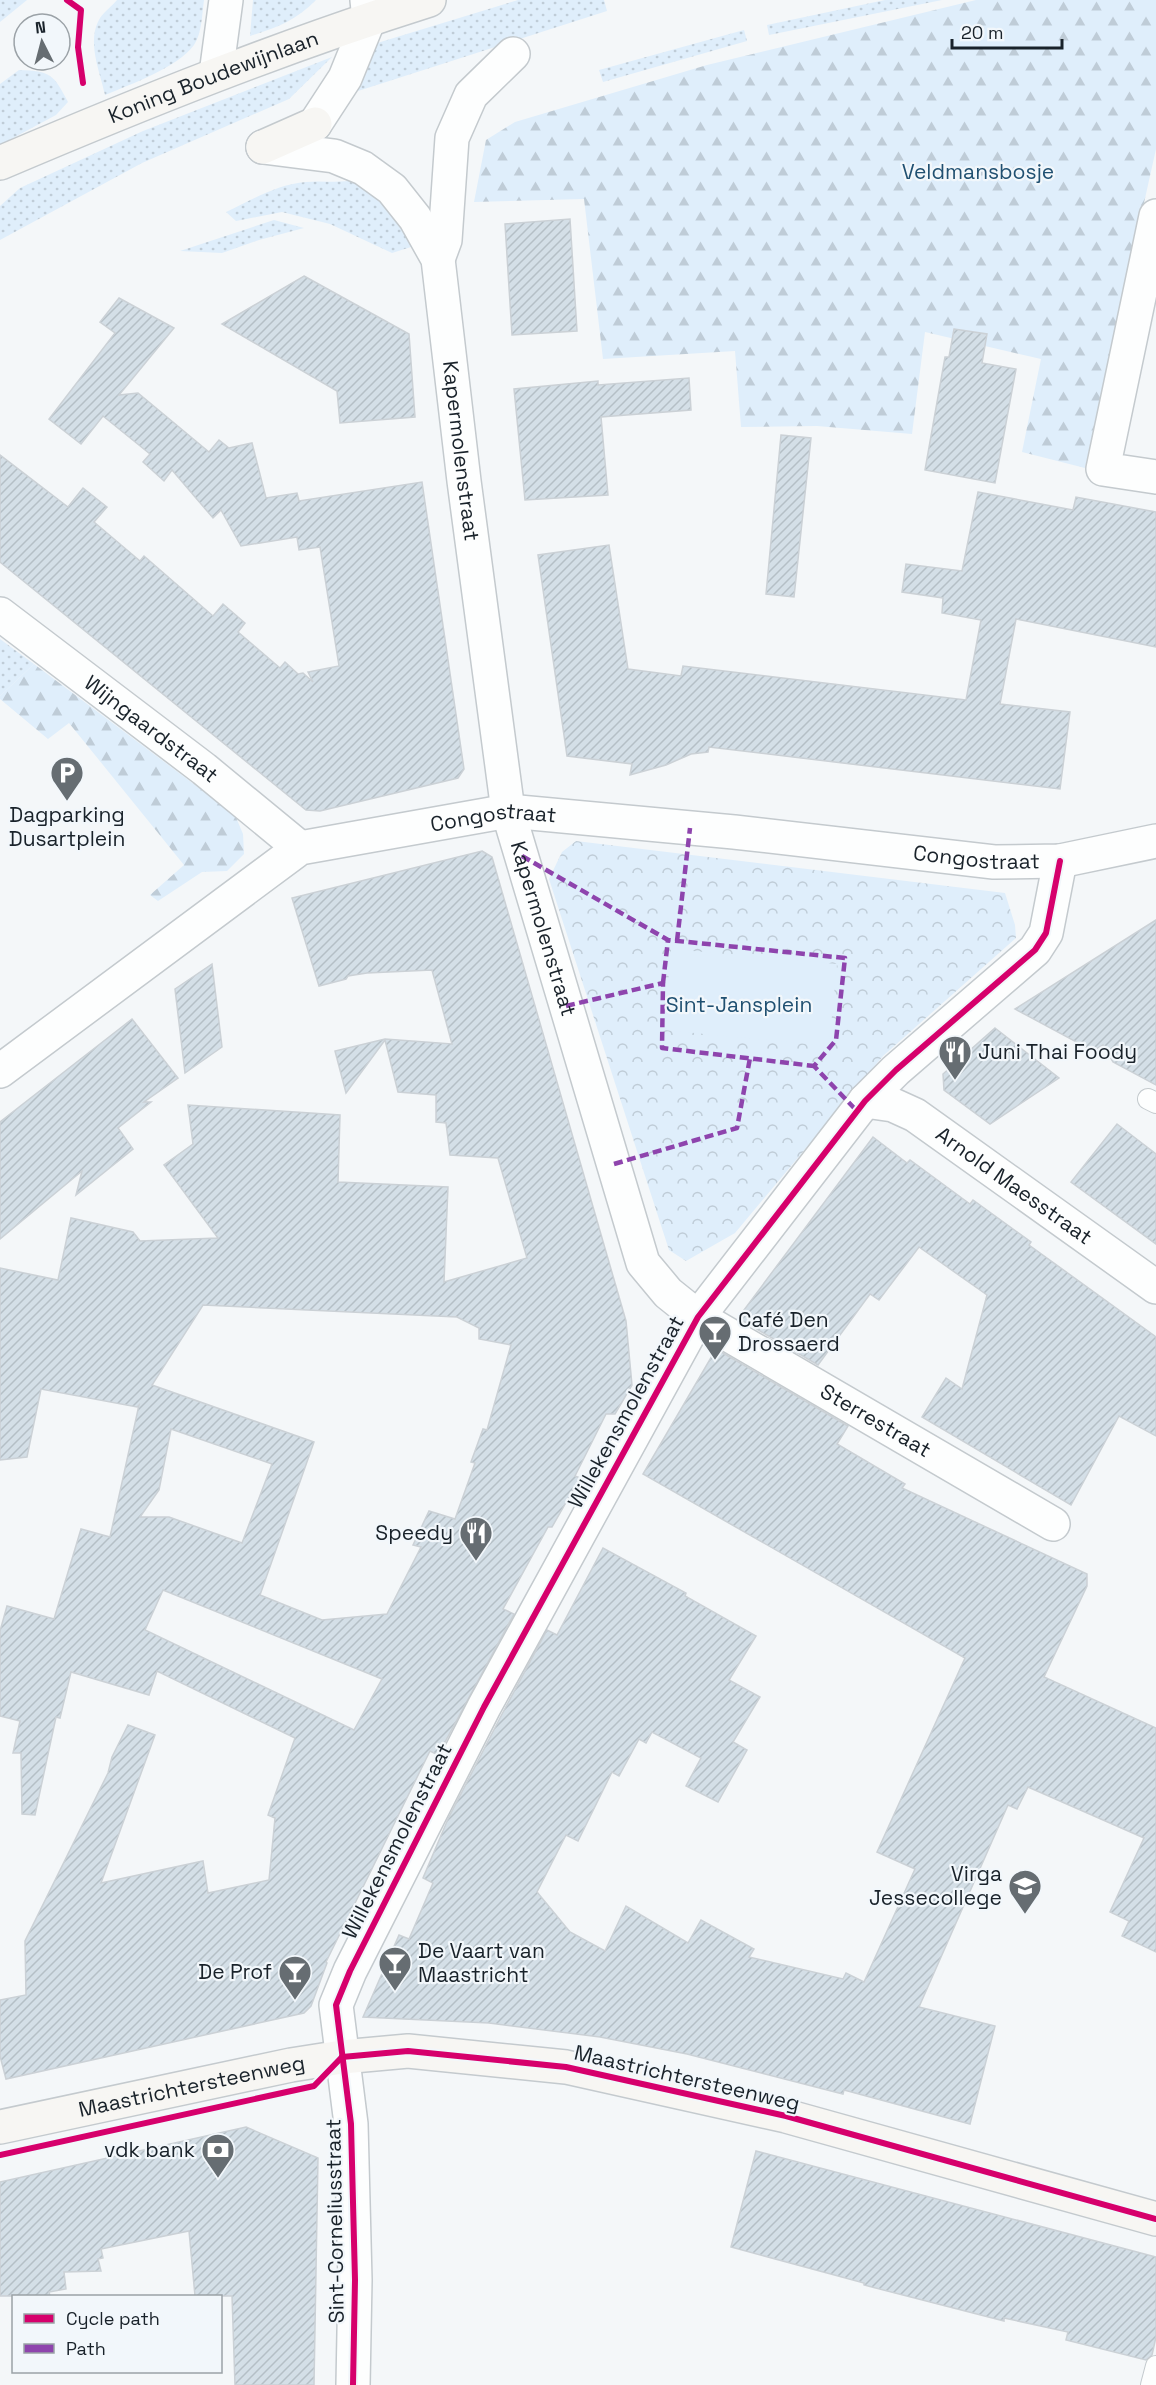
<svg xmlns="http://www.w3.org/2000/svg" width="1156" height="2385" font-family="'Space Grotesk',sans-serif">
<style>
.grass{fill:url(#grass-dots)}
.forest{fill:url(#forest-firs)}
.park{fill:url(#park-crowns)}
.pitch{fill:#dfeefb}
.building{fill:url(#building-hatch);stroke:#cbd1d6;stroke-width:1.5;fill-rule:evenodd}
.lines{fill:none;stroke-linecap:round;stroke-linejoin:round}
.lane-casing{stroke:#c4cace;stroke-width:22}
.street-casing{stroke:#c4cace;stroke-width:36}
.secondary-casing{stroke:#c4cace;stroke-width:36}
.lane{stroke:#fdfefe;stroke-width:20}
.street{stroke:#fdfefe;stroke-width:33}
.secondary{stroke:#f7f6f3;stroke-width:33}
.quiet{stroke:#8e44ad;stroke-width:4.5;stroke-dasharray:9 4.5;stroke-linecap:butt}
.cycleway-casing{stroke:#f2f7fb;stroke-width:10}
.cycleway{stroke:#d6006c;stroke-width:6}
.labels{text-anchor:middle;stroke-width:4.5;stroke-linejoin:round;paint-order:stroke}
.street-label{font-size:21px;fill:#19222a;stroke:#f2f7fb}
.park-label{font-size:21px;fill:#205071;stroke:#f2f7fb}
.poi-label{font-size:21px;fill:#19222a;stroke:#f2f7fb;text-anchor:end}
</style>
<defs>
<pattern id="grass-dots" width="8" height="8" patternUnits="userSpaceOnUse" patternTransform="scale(1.5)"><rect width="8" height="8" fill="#dfeefb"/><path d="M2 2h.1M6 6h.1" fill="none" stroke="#bfccd7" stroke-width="1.8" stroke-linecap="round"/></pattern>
<pattern id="forest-firs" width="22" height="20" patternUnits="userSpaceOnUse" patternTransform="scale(1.5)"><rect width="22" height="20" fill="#dfeefb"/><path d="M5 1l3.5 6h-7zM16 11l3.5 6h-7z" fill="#bfccd7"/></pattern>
<pattern id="park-crowns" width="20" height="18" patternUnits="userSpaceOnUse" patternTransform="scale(1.5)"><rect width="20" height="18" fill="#dfeefb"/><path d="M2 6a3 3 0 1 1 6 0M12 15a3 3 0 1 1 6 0" fill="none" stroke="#bfccd7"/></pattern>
<pattern id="building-hatch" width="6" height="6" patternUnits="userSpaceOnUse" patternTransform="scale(1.5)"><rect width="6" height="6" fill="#d4dfe7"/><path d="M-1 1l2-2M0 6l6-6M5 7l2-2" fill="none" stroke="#b5bfc6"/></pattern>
</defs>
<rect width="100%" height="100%" fill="#f4f7f9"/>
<g class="grass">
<polygon points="0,0 27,0 0,22"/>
<path d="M117,0H204C202,14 202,33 194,45C177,68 131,84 105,95C100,71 86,41 100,18C104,12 112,6 117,0Z"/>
<path d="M253,0H316C297,20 276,28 250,36Z"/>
<polygon points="518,0 604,0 607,11 358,91 374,44"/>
<polygon points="885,0 942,0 769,35 767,25"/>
<polygon points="744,30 747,41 603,82 599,70"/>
<polygon points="332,57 289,99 142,163 0,240 0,206 20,188 143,131"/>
<path d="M19,70C51,71 53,74 68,102L56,115L0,145V84Z"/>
<path d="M357,179L398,212L414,246L392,253L330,224L282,212L236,221L226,212C251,200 278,184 306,182C323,180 340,184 357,179Z"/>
<polygon points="274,220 304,228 259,240 222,253 180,251"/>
<polygon points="0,639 34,664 0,696"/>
</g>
<g class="forest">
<polygon points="976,0 1156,0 1156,149 1085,468 1022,452 1041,359 925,332 912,434 817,426 741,427 735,351 603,359 584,199 474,202 486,140 515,122 707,65"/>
<polygon points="34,664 235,815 243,834 244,854 227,871 202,872 158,901 150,895 184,865 69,723 48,739 0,699 0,696"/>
</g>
<polygon class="park" points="576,841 1005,893 1015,925 1016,938 883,1056 735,1233 686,1261 669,1250 549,879 562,852"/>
<polygon class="pitch" points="671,949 837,964 829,1046 664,1030"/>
<g class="building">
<polygon points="570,219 577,331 512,335 505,224"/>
<polygon points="304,276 409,334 415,417 340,423 337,391 222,324"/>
<polygon points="119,298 174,328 119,395 138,393 209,452 219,440 229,448 252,443 266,498 297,493 299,501 422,482 464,769 458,778 320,811 306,810 0,562 0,455 68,507 83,488 107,507 94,522 140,561 144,556 213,616 223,604 245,623 238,632 280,668 285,662 298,674 303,673 313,682 308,672 339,666 320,547 299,550 297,537 241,546 221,510 213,518 172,470 164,481 143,462 150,454 103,416 81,444 49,419 115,333 100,322"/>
<polygon points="954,329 987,334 982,363 1016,369 995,483 925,470 945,357 949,357"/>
<polygon points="689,378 691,410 601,417 608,495 525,500 514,389 598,381 598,385"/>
<polygon points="781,435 811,438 794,597 766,594"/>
<polygon points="978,492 1073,510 1076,497 1156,512 1156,647 1016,619 1000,704 1070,712 1060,789 709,747 708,752 691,754 666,765 630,775 632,764 567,756 538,555 609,545 628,669 681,676 683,666 966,700 981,620 942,613 943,598 902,592 906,564 962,571"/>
<path d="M482,851L492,857L626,1321L632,1385L615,1414H606L575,1476L580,1478L552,1527H548L503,1609L514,1614L438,1755L430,1751L326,1962L327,1963L311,2006L304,2013L6,2079L0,2056V2000L26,1995L25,1941L108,1773L112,1757L128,1725L155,1735L101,1883L203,1861L208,1893L269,1880L275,1818L268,1815L295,1738L157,1671L149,1695L71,1672L60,1718L56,1717L35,1815L22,1814L21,1753H13L20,1721L0,1716V1631L7,1606L54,1619L81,1529L110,1537L139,1405L137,1407L41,1389L27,1457L0,1460V1268L58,1280L71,1218L133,1232L140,1241L218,1238L164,1165L193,1144L188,1105L340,1115L338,1182L448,1187L444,1282L527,1258L498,1158L450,1155L446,1123L436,1122V1095L398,1092L385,1040L346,1093L335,1051L385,1039L452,1044L432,970L367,973L348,976L346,979L319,986L292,898ZM203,1305L457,1317L479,1328V1339L511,1345L487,1430L483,1429L471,1462L475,1463L455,1519L429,1511L413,1545L421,1547L387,1614L322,1620L260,1595L314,1442L152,1385ZM171,1429L272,1464L242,1543L169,1517H140L159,1490ZM163,1590L382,1679L354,1730L145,1630Z"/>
<polygon points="1156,920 1156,1085 1113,1062 1103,1045 1093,1051 1015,1009"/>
<polygon points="212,964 222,1047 185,1073 175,989"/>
<polygon points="132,1019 178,1078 144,1102 151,1102 118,1128 133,1149 76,1195 82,1171 0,1239 0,1122"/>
<polygon points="995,1028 1059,1078 990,1124 944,1090 943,1074"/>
<polygon points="1117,1124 1156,1154 1156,1244 1071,1182"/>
<polygon points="873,1137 907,1163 910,1160 970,1204 973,1200 1031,1242 1029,1245 1156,1337 1156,1436 1119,1416 1071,1505 922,1417 946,1378 962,1389 987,1295 919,1247 879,1300 870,1294 818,1365 738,1318"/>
<polygon points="716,1349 848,1426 837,1444 905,1484 902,1488 1087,1574 1087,1586 1044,1677 1156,1728 1156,1952 1122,1936 1129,1921 1110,1912 1144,1838 1028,1787 1017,1809 1008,1805 919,2007 995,2026 970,2124 844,2090 843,2094 687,2054 600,2037 489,2023 363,2017 399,1935 409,1939 433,1883 423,1878 448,1819 501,1716 547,1630 557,1635 603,1548 686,1593 685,1596 756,1636 729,1680 760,1697 733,1742 747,1750 718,1802 686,1786 701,1758 652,1732 646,1743 639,1739 619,1776 612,1772 578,1841 566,1835 537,1892 570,1932 605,1951 626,1906 688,1943 701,1920 754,1949 749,1957 843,1979 846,1973 864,1982 915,1869 877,1852 965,1658 643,1474"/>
<polygon points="246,2127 318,2158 314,2385 235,2385 232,2296 195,2296 189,2231 101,2249 103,2258 98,2259 101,2271 64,2272 66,2289 49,2292 50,2296 0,2296 0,2182"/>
<polygon points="756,2151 1156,2257 1156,2337 1152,2355 1146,2360 1066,2340 1068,2332 1004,2318 1004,2321 864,2285 864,2283 731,2247"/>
</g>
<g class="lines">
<g class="lane-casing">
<g id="lane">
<polyline points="1148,1099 1156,1103"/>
<polyline points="1151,2385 1156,2366"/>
</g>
</g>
<g class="street-casing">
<g id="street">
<polyline points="216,74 226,0"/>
<polyline points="315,124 345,78 369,19 367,0"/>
<path id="s1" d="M263,147L334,156L363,168L392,189L415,218L438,259L464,481L508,811L643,1263L668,1293L698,1317L1053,1524"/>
<polyline points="1156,216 1103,469 1156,477"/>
<polyline points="438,259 445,240 452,138 471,95 513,54"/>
<path id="s2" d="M0,614L204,769L300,848"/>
<path id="s3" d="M0,1071L300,848L508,811L734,832L994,862L1060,861L1156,841"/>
<path id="s4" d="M865,1101L893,1105L915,1115L1156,1287"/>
<polyline points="353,2385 355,2280 351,2124 336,2005 350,1971 484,1707 698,1317 865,1101 896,1070 1035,950 1046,933 1060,861"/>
</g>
</g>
<g class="secondary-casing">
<g id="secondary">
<polyline points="263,147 315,124"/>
<path id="s5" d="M0,163C141,103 283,46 429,0"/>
<path id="s6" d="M0,2127L291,2065L342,2057L408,2051L566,2067L786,2116L1156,2219"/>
</g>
</g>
<use href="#lane" class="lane"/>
<use href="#street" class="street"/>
<use href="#secondary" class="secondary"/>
<g class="quiet">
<polyline points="522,856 668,940 845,958 836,1040 814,1066 856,1110"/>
<polyline points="677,941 690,828"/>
<polyline points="663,983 668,940"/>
<polyline points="566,1006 663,983 662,1048 814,1066"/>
<polyline points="614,1164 737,1128 750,1058"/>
</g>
<g class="cycleway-casing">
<g id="cycleway">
<polyline points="67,0 81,10 78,47 83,83"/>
<polyline points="342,2057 408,2051 566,2067 786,2116 1156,2219"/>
<polyline points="0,2155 314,2086 342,2057"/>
<polyline points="353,2385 355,2280 351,2124 336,2005 350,1971 484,1707 698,1317 865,1101 896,1070 1035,950 1046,933 1060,861"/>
</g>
</g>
<use href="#cycleway" class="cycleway"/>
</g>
<defs>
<g id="parking-pin" transform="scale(1.725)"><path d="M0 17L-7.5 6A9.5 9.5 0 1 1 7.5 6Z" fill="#666d72" stroke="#f2f7fb"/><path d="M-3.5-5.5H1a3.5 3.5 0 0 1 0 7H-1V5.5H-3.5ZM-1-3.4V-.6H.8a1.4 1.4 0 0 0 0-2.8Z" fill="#fff"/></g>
<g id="restaurant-pin" transform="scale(1.725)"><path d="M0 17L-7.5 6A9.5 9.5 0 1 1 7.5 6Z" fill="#666d72" stroke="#f2f7fb"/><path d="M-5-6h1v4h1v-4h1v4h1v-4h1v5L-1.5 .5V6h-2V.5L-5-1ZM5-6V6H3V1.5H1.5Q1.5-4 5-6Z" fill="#fff"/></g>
<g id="bar-pin" transform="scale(1.725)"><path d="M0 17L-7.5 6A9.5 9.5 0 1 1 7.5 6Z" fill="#666d72" stroke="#f2f7fb"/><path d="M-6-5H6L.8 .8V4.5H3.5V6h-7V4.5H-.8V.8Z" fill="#fff"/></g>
<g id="school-pin" transform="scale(1.725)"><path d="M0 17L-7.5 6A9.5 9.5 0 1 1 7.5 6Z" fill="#666d72" stroke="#f2f7fb"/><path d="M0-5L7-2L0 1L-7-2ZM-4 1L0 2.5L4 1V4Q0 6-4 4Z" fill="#fff"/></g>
<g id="bank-pin" transform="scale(1.725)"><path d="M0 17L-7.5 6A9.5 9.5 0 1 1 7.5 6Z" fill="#666d72" stroke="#f2f7fb"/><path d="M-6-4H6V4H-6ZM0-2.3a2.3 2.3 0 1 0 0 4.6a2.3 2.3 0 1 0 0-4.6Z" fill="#fff"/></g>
</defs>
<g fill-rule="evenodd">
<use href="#parking-pin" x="67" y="773"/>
<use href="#restaurant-pin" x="955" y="1052"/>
<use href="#bar-pin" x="715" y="1332"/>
<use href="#restaurant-pin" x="476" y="1533"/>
<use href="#school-pin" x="1025" y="1886"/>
<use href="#bar-pin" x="395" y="1963"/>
<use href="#bar-pin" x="295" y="1972"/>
<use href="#bank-pin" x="218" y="2150"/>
</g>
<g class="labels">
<g class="street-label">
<text dy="7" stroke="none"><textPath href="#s5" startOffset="230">Koning Boudewijnlaan</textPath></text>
<text dy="7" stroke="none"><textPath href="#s1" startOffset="416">Kapermolenstraat</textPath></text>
<text dy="7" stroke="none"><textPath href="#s2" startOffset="190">Wijngaardstraat</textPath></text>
<text dy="7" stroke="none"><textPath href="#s3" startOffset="570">Congostraat</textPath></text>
<text dy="7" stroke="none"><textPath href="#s3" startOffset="1056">Congostraat</textPath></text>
<text dy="7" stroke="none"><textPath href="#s1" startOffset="902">Kapermolenstraat</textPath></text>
<text dy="7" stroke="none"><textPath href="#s4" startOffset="174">Arnold Maesstraat</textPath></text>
<text transform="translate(626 1412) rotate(-61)" y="7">Willekensmolenstraat</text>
<text dy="7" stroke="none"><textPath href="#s1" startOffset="1534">Sterrestraat</textPath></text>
<text transform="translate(397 1841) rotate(-63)" y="7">Willekensmolenstraat</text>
<text transform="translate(687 2078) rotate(13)" y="7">Maastrichtersteenweg</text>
<text dy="7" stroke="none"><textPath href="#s6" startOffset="196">Maastrichtersteenweg</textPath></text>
<text transform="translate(335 2221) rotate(-91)" y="7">Sint-Corneliusstraat</text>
</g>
<g class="park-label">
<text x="978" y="179">Veldmansbosje</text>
<text x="739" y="1012">Sint-Jansplein</text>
</g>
<g class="poi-label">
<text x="67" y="822" text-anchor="middle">Dagparking<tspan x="67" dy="24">Dusartplein</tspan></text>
<text x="978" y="1059" text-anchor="start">Juni Thai Foody</text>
<text x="738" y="1327" text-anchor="start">Café Den<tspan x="738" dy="24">Drossaerd</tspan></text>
<text x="453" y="1540">Speedy</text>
<text x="1002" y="1881">Virga<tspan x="1002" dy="24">Jessecollege</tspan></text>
<text x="418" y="1958" text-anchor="start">De Vaart van<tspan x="418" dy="24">Maastricht</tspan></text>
<text x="272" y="1979">De Prof</text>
<text x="195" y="2157">vdk bank</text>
</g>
</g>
<rect x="12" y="2295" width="210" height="78" fill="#f2f7fb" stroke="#9ba2a7" stroke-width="1.5"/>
<rect x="24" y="2314" width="30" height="9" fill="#d6006c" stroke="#9ba2a7" stroke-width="1.5"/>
<text x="66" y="2325" font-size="18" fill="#19222a">Cycle path</text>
<rect x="24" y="2344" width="30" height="9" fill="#8e44ad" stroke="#9ba2a7" stroke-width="1.5"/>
<text x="66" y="2355" font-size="18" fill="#19222a">Path</text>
<g transform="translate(42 42) rotate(354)"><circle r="28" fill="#f2f7fb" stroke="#9ba2a7" stroke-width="1.5"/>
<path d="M0-4.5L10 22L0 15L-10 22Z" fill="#666d72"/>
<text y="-9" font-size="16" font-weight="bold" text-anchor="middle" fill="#19222a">N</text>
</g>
<path d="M952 39v9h110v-9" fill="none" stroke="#19222a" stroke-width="3"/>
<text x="961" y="39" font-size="18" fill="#19222a" stroke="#f2f7fb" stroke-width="4.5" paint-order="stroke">20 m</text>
</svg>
